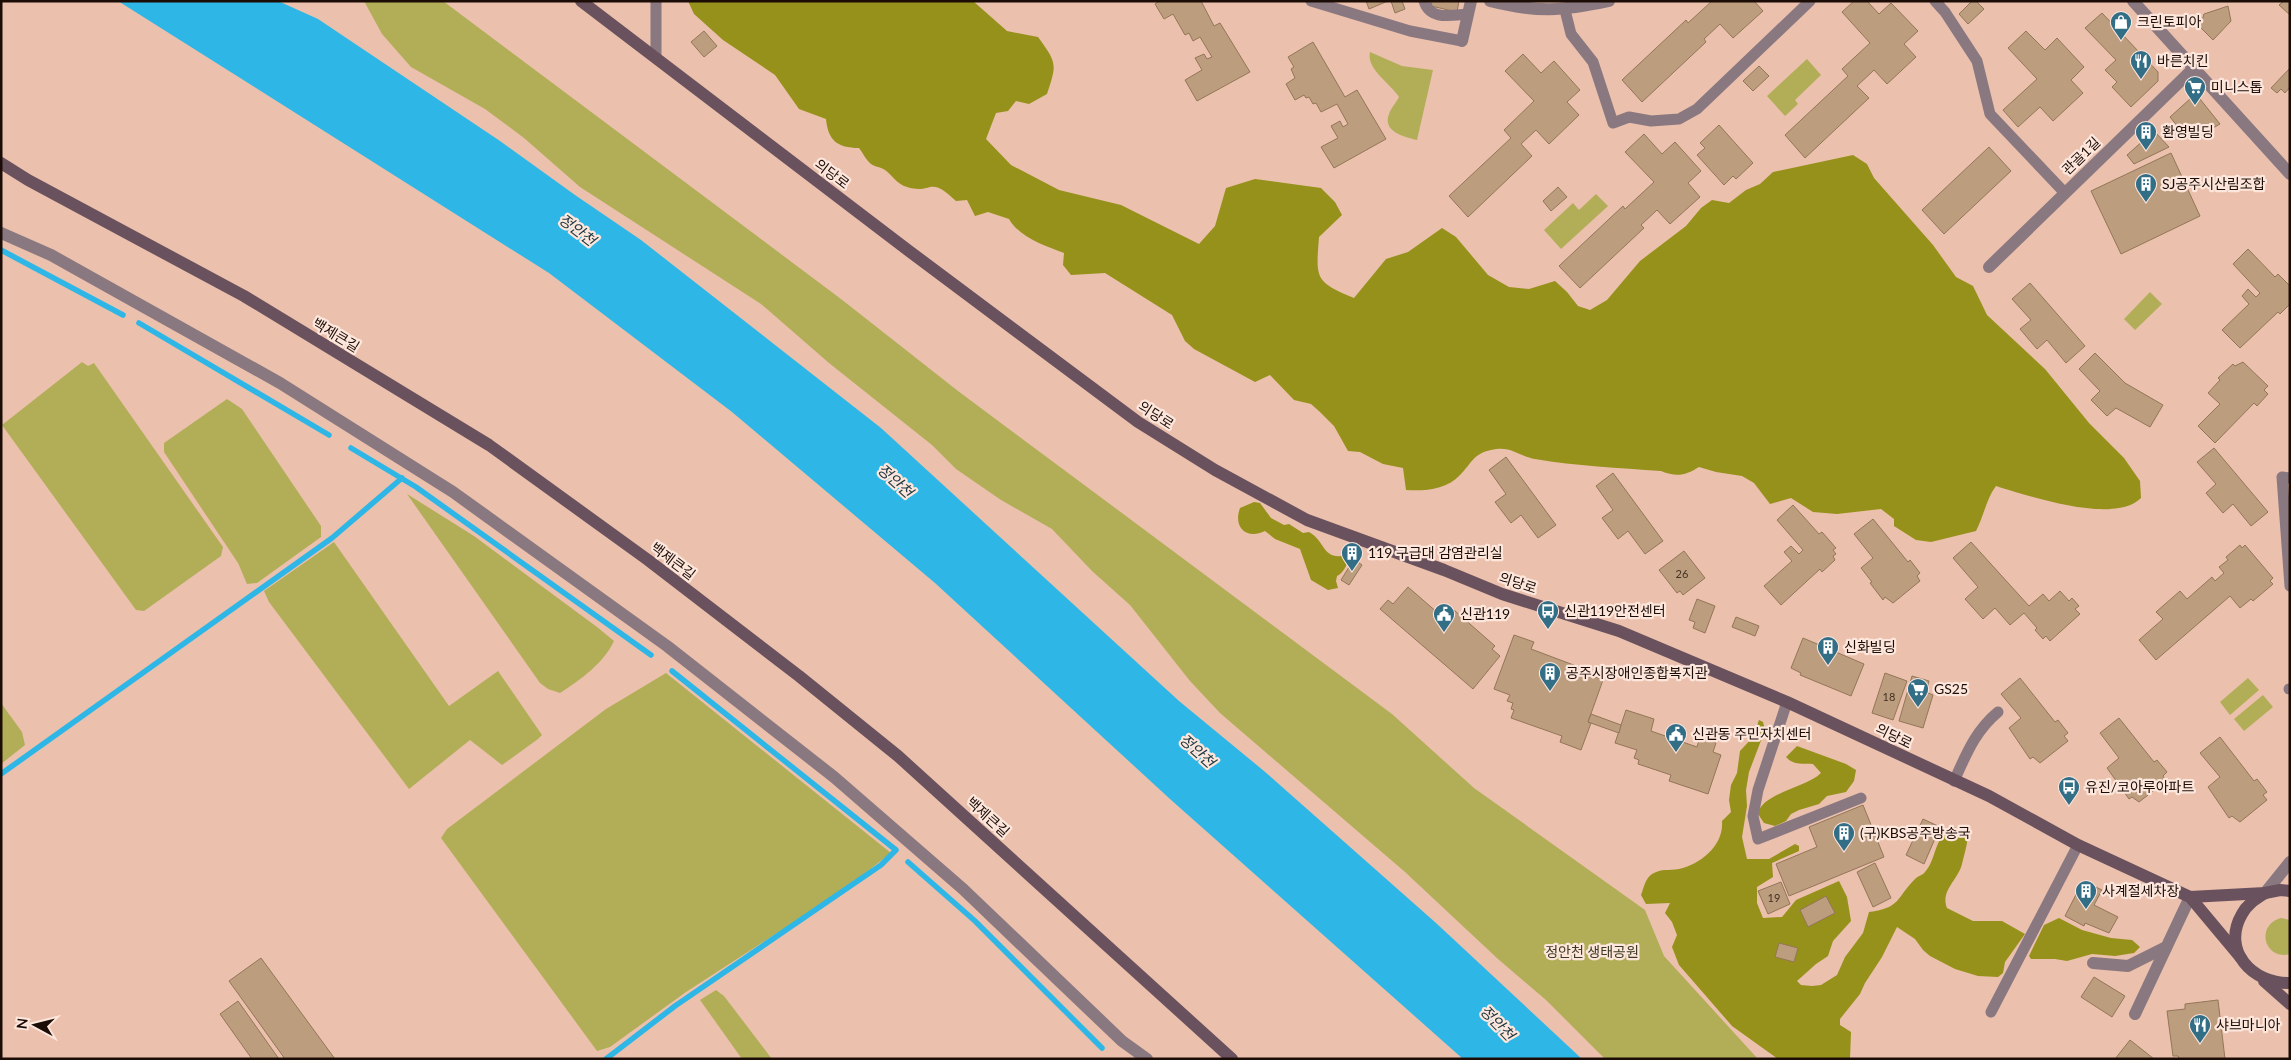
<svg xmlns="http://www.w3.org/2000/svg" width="2291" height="1060" font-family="Lato,'Noto Sans KR',sans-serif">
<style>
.green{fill:#b2ae58}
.forest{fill:#96911a}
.water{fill:#2eb7e6}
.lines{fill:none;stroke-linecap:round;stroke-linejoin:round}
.stream{stroke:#2eb7e6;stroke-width:5.5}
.building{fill:#bc9d7e;stroke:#937658}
.lane{stroke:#8a7881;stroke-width:11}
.street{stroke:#8a7881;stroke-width:12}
.secondary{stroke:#6a515e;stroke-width:12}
.labels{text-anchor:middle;stroke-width:4.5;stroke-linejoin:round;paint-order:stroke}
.number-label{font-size:11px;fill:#433124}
.poi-label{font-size:14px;fill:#1b0d06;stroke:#fde6dc;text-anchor:start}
.street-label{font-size:14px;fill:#1b0d06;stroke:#fde6dc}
.park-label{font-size:14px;fill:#3b3a22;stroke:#fde6dc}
.water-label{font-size:15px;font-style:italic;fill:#1b3641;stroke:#fde6dc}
</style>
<rect width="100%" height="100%" fill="#ebc0ac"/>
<g class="green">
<polygon points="364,1 443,1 841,299 958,391 1392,714 1474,788 1645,910 1664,956 1758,1059 1605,1059 1546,1000 1498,959 1405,872 1220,713 1190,681 1130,605 1092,571 1052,529 1001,500 956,469 932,445 829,363 761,304 580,187 524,138 485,109 411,67 382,34"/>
<path d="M1370,52L1402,66L1433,70L1417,140C1405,137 1382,132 1389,114C1391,108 1396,103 1399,97C1390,83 1366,69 1370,52Z"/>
<polygon points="1807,59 1821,75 1795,100 1798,104 1785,116 1767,96"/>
<polygon points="1596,194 1608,206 1561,249 1544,230 1573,203 1579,210"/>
<polygon points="2150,292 2162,304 2135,330 2124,319"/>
<polygon points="82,362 88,366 94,363 223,547 221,556 144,611 136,610 2,425"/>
<polygon points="227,399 242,409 321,526 321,537 257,583 247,584 238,563 164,452 164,443"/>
<path d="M407,494L474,536L597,627L614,641C604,663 580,680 560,693L548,689L540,683Z"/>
<polygon points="334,542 449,706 498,671 542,735 538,739 502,765 470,740 409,789 269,602 264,591"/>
<polygon points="666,673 891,853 839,893 686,992 610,1047 597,1051 441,838 447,829 606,709"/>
<polygon points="2248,678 2259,690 2230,715 2220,702"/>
<polygon points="2263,695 2273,707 2244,731 2234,719"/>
<polygon points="1,703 22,732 25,745 1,764"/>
<path d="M2281,918L2290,920V954C2264,961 2255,925 2281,918Z"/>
<polygon points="716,990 724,996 772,1059 742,1059 700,1000"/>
</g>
<g class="forest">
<path d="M688,1H973L1007,31L1038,37C1057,63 1057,64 1047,94L1029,104L1016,101L1008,111L996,113L986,139L1011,165L1059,190L1121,205L1199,244L1215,226L1226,188L1255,179L1321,188L1335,202L1342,215L1319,237C1316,278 1314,282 1354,298L1386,259L1408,252L1442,228L1456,237L1488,275L1509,287L1529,289L1555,281L1567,292L1578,306L1590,310L1607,300L1640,261L1686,226L1701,208L1712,200L1729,203L1746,190L1760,184L1773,172L1853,155L1867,164L1874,178L1933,245L1956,277L1973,286L1987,315L2045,369L2089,423L2124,458L2140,481L2141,498C2114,525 2029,496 1996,486C1986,499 1984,516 1976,531L1931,542L1916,540L1894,526V519L1881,509L1837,514L1813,512L1791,498L1770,504L1754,483L1742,476L1716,472L1699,467C1685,476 1676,477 1661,471C1619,468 1576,466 1535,459C1518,456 1511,445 1491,450C1474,453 1471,464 1460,475C1446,490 1425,491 1406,490L1403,468L1383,464L1360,452L1348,451L1334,426L1320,412L1311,404L1294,400L1270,375L1255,382L1194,349L1185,341L1172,315L1105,273L1071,275L1063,265L1064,253C1045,246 1019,237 1009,219L988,212L975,216L967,200L956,201C928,174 933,195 907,187C897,184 893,176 885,170C881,167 875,167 871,164C866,160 863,153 859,148C837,148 828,140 826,119L799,109L775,75L723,40L694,14Z"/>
<path d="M1254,502L1260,503L1271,518L1284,525L1289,524L1303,533L1309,532C1327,542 1321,561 1348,555L1349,559C1347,565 1343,573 1337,576L1336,581L1338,588L1328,590L1311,580L1300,549L1275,539L1265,531C1246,540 1233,527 1240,508Z"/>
<path d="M1759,720L1763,722L1765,730L1749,772L1746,790L1747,806L1742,837L1747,859H1769L1795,844L1799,846V851L1772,863L1773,877L1757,887V903L1763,918L1782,917L1796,900L1839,881L1847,897L1851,921L1833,941L1828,956L1816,964L1797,981L1801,985L1812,986L1821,985L1837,975L1845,957L1863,933L1869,912C1901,908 1896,898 1915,879C1918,876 1923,875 1925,872C1937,859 1933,838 1953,826L1968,836C1967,846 1964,855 1962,864C1958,880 1940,891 1947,908L1973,921H2002L2025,934L2005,962L2003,973L1998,977L1978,976L1955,969L1930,956L1923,950L1915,939L1897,927L1882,957L1865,983L1860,994L1840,1019V1025L1851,1032L1850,1059H1778L1732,1026L1679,965L1672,947L1677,935L1672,922L1665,913L1670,903L1646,904L1641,895C1644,887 1645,879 1652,874C1662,868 1669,871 1679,869C1701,864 1724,845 1722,821L1731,812L1729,800L1731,785L1737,773L1740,751L1753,737Z"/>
<path d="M1797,746L1846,764L1856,770L1854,781L1846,792L1827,796L1819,804L1799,810L1791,814L1786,821L1775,826L1764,823L1758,814C1761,793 1806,788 1821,773L1813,764C1803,763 1794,766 1786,757Z"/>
<polygon points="2059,918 2082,930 2111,938 2132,940 2140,947 2134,953 2115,956 2092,954 2067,961 2055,959 2031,959 2029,956 2044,925"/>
</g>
<polygon class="water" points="118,1 278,1 318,19 500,141 575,195 641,240 881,428 1179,701 1264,771 1436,923 1582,1059 1463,1059 1170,799 935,583 732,412 549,273"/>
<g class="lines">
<g class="stream">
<polyline points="1,250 123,315"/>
<polyline points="139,323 329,435"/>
<polyline points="351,448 416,487 651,655"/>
<polyline points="1,774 332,538 402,478"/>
<polyline points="908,862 975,921 1102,1048"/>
<polyline points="606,1059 675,1006 881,865 896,850 672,671"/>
</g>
</g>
<g class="building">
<polygon points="1160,1 1201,1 1214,26 1220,23 1250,72 1197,101 1185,80 1202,70 1195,58 1204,54 1207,59 1212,57 1200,37 1193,41 1189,33 1185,35 1173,14 1164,19 1155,4"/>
<polygon points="1366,1 1388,1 1369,9"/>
<polygon points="1391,1 1402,1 1405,9 1395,13"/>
<polygon points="1432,1 1459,1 1457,12 1431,6"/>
<polygon points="1712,1 1754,1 1763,11 1733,38 1720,24 1704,39 1706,42 1642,102 1622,80 1686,20 1688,23"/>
<polygon points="1854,1 1867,1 1879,14 1891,3 1918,31 1904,44 1916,57 1887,84 1874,70 1857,86 1869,98 1805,158 1785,135 1848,76 1842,69 1870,43 1842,12"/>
<polygon points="1972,1 1976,1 1984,9 1968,24 1959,14"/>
<polygon points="2273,1 2290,1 2290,15 2279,5 2283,2"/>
<polygon points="2228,6 2231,21 2213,40 2200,27 2204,14"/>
<polygon points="2102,13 2158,72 2158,81 2131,107 2112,87 2117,82 2105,70 2116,60 2085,28"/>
<polygon points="704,31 717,46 704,57 691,42"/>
<polygon points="2026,31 2045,50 2057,38 2084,67 2071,80 2083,93 2053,121 2040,107 2018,127 2003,110 2037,79 2008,48"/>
<polygon points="1313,42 1345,97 1357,90 1386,139 1334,168 1321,147 1338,138 1331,126 1340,121 1343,127 1348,124 1337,104 1321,112 1316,103 1313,104 1309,97 1306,98 1304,95 1295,100 1286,84 1295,78 1291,69 1294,67 1288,57"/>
<polygon points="1523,54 1541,73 1554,61 1580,90 1567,102 1579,115 1549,144 1536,130 1521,144 1532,156 1468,217 1449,196 1511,138 1504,130 1534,101 1505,71"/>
<polygon points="1759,66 1769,76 1753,91 1743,81"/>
<polygon points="2290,68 2290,87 2285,93 2281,89 2277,93 2271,88"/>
<polygon points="2191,98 2200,99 2220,124 2206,132 2204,129 2200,132 2196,128 2186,137 2170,117"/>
<polygon points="1719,125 1753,163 1736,179 1733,176 1724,185 1697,155 1705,148 1700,143"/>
<polygon points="2154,131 2169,147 2134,164 2127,155"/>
<polygon points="1644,134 1662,154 1675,142 1701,171 1688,183 1700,197 1670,224 1657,210 1641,225 1644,228 1580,288 1559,266 1623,206 1625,209 1654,182 1625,152"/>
<polygon points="1989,147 2011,171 1944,234 1922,210"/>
<polygon points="2171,153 2200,216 2121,254 2091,191"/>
<polygon points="1558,187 1567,197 1551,211 1543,201"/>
<polygon points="2248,249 2275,277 2278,274 2290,286 2290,304 2280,314 2278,312 2240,348 2222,330 2249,304 2242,296 2248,289 2256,297 2260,293 2233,264"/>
<polygon points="2030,283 2085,346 2066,363 2047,340 2037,349 2020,329 2031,320 2012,299"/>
<polygon points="2095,353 2125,383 2163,405 2150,427 2116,408 2107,416 2091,400 2100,391 2079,369"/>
<polygon points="2243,362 2268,386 2264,390 2268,394 2257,406 2254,403 2215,443 2198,426 2220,404 2208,393 2220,380 2218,378 2233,364 2235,366"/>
<polygon points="2214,448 2268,512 2251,526 2233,504 2223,513 2206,493 2216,484 2197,462"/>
<polygon points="1506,457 1556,525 1538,538 1521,515 1511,523 1495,502 1506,494 1489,470"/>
<polygon points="1613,473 1663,541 1645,554 1628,531 1618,539 1602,518 1613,510 1596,486"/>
<polygon points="1793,505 1819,534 1822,532 1836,548 1833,550 1836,554 1833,556 1835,560 1822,572 1820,569 1781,605 1764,586 1792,561 1784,552 1791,546 1799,554 1803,550 1777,520"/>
<polygon points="1873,519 1908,562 1910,560 1920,573 1917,576 1920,581 1893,603 1885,597 1883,600 1870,583 1872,582 1861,568 1873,558 1854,534"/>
<polygon points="1971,542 2029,606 2043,594 2049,601 2060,591 2069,601 2072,598 2079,606 2075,609 2080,614 2050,641 2046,636 2043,639 2035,630 2037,628 2024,613 2010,625 1995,608 1983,619 1965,599 1978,587 1953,558"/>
<polygon points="2240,545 2242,548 2245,545 2273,578 2270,581 2273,584 2253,601 2251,599 2240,608 2230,596 2156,660 2139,640 2163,619 2156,612 2180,591 2187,599 2212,577 2215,581 2224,573 2219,567 2228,560 2226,557"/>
<polygon points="1684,551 1705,578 1683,595 1680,591 1677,593 1659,570"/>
<polygon points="1354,559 1362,565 1349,585 1341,580"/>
<polygon points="1408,587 1446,620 1454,610 1495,646 1492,649 1500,656 1473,689 1380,609 1388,600 1393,604"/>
<polygon points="1697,599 1715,606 1705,633 1693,628 1695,622 1689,620"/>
<polygon points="1736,617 1759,626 1755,636 1732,627"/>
<polygon points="1514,635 1534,642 1531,649 1595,673 1593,676 1603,680 1588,722 1591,723 1581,750 1560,742 1562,736 1511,718 1514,710 1511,709 1513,703 1507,701 1510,695 1494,689"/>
<polygon points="1803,638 1864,664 1851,696 1800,675 1801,673 1791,668"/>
<polygon points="1885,673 1907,681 1893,720 1872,713"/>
<polygon points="1912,676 1929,681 1926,692 1933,695 1923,728 1899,721"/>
<polygon points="2020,678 2055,722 2058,720 2068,733 2064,736 2068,741 2040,763 2033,757 2030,759 2009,728 2021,718 2001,694"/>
<polygon points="1626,710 1654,719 1651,731 1697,747 1700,737 1716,743 1713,752 1721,755 1708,794 1669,781 1671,775 1638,764 1639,760 1634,758 1637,750 1615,743"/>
<polygon points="1591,714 1621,725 1619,733 1588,722"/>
<polygon points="2119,718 2154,762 2157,760 2167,772 2163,776 2166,781 2139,802 2132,797 2129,799 2107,768 2119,758 2100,733"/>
<polygon points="2220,737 2254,781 2257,779 2267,792 2263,795 2267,800 2240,822 2232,816 2229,818 2208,787 2220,777 2200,753"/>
<polygon points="1863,805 1884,857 1789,896 1776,864 1817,847 1809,827"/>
<polygon points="1923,819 1940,827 1924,864 1906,855"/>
<polygon points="1875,863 1891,898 1873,907 1857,872"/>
<polygon points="2083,881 2102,890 2094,905 2118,917 2109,933 2085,923 2084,926 2065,916"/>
<polygon points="1781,882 1790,904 1768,914 1758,891"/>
<polygon points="1826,896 1835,913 1808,927 1800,910"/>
<polygon points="1779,943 1798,948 1794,962 1775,957"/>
<polygon points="261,958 335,1059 285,1059 229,981"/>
<polygon points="2094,977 2125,996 2112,1017 2081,997"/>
<polygon points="2218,1000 2225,1059 2179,1059 2178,1056 2173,1056 2167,1011 2185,1009 2185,1004"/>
<polygon points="238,1001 279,1059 252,1059 220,1014"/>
<polygon points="2130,1040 2154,1059 2115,1059"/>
</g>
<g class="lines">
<g class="lane">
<polyline points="1311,1 1410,31 1462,41"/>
<path d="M1424,1C1430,21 1452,15 1468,14"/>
<polyline points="1935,1 1945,12 1977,61 1990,114 2064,192"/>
<polyline points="1565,10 1571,34 1593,62 1613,123 1629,117 1651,121 1679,119 1697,109 1810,1"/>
<polyline points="656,58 656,1"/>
<polyline points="2290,478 2282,477 2290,586"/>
<polyline points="2289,689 2290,689"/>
<polyline points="1787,702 1758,790 1753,816 1758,839 1861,798"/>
<path d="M1954,781C1966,755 1975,731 1998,712"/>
<polyline points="1991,1012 2078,845"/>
</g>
<g class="street">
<path d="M1490,1C1537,13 1562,11 1609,1"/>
<polyline points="2133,1 2290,174"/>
<polyline points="1462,41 1471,1"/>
<polyline points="1,233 51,255 280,383 453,492 667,646 834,777 963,889 1122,1041 1147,1059"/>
<polyline points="1989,267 2195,67"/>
<polyline points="2265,893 2290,862"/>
<polyline points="2093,963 2128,966 2166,947"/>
<polyline points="2135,1014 2190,897"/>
</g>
<g class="secondary">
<polyline points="581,1 909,251 1138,422 1215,470 1307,520 1444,570 1502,594 1619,631 1787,702 1989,796 2078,845 2190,897 2241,958"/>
<polyline points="1,163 28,180 244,296 489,445 648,560 799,676 898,756 1232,1059"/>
<path d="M2265,893C2256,899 2247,904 2242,914C2221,950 2252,984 2290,983"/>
<polyline points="2190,897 2265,893 2280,890 2290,891"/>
<polyline points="2264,981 2290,1004"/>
</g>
</g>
<defs>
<g id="shop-pin" transform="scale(1.125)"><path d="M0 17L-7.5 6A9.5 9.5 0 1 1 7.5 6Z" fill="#326e86" stroke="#fde6dc"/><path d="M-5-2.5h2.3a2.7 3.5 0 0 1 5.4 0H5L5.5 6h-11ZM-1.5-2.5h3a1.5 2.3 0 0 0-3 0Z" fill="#fff"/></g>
<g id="restaurant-pin" transform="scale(1.125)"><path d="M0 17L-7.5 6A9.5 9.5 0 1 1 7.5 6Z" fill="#326e86" stroke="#fde6dc"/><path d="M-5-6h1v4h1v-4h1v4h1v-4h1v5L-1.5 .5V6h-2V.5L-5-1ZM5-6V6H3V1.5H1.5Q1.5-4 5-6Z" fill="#fff"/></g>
<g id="supermarket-pin" transform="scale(1.125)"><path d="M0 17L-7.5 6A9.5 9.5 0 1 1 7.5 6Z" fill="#326e86" stroke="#fde6dc"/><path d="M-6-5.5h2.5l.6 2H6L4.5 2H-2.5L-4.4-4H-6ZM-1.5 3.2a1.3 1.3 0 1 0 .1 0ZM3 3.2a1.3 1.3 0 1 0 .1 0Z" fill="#fff"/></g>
<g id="building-pin" transform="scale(1.125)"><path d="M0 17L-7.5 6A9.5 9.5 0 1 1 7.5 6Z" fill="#326e86" stroke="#fde6dc"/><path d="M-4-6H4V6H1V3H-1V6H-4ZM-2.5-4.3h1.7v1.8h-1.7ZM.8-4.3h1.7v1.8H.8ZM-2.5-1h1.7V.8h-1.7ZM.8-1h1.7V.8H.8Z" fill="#fff"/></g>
<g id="bus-pin" transform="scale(1.125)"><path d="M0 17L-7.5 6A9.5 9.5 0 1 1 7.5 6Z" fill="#326e86" stroke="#fde6dc"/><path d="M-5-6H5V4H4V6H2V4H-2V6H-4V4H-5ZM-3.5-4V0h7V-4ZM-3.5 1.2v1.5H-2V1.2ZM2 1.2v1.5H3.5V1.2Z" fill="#fff"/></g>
<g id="civic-pin" transform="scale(1.125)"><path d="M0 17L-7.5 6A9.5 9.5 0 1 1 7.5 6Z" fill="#326e86" stroke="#fde6dc"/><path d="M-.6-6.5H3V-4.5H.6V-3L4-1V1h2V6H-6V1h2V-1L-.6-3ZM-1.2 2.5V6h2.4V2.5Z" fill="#fff"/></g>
</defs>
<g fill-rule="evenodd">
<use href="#shop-pin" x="2121" y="22"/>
<use href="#restaurant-pin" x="2141" y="61"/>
<use href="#supermarket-pin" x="2195" y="87"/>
<use href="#building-pin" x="2146" y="132"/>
<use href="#building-pin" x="2146" y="184"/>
<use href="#building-pin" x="1352" y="553"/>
<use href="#bus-pin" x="1548" y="611"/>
<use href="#civic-pin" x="1444" y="614"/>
<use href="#building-pin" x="1828" y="647"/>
<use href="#building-pin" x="1550" y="673"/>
<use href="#supermarket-pin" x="1918" y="689"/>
<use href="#civic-pin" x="1676" y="734"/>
<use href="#bus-pin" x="2069" y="787"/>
<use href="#building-pin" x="1844" y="833"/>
<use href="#building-pin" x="2086" y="891"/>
<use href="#restaurant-pin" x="2200" y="1025"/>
</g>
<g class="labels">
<g class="number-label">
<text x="1682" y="578">26</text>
<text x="1889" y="701">18</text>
<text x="1774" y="902">19</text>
</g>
<g class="poi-label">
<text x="2137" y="27">크린토피아</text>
<text x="2157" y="66">바른치킨</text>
<text x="2211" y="92">미니스톱</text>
<text x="2162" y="137">환영빌딩</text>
<text x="2162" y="189">SJ공주시산림조합</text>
<text x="1368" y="558">119 구급대 감염관리실</text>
<text x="1564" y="616">신관119안전센터</text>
<text x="1460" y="619">신관119</text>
<text x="1844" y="652">신화빌딩</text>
<text x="1566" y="678">공주시장애인종합복지관</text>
<text x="1934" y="694">GS25</text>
<text x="1692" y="739">신관동 주민자치센터</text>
<text x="2085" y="792">유진/코아루아파트</text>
<text x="1860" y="838">(구)KBS공주방송국</text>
<text x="2102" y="896">사계절세차장</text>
<text x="2216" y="1030">샤브마니아</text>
</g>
<g class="street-label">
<text transform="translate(2081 156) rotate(-44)" y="5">관골1길</text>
<text transform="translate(832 174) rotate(37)" y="5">의당로</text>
<text transform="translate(336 335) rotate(31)" y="5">백제큰길</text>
<text transform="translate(1156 415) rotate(33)" y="5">의당로</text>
<text transform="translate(673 561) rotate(37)" y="5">백제큰길</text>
<text transform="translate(1518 583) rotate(18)" y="5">의당로</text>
<text transform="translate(1894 736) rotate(26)" y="5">의당로</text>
<text transform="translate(988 817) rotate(42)" y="5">백제큰길</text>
</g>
<g class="park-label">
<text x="1592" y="957">정안천 생태공원</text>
</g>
<g class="water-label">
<text transform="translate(577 230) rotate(37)" y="5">정안천</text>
<text transform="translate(895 481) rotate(42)" y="5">정안천</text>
<text transform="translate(1197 751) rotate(42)" y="5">정안천</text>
<text transform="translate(1497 1023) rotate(46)" y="5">정안천</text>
</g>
</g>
<rect width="2291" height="1060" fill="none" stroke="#1b0d06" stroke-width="5"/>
<g transform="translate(35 1025) rotate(277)" stroke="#fde6dc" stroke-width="4" paint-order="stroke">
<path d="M0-4L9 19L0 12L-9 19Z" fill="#1b0d06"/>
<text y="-8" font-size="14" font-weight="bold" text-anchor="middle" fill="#1b0d06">N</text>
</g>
</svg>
